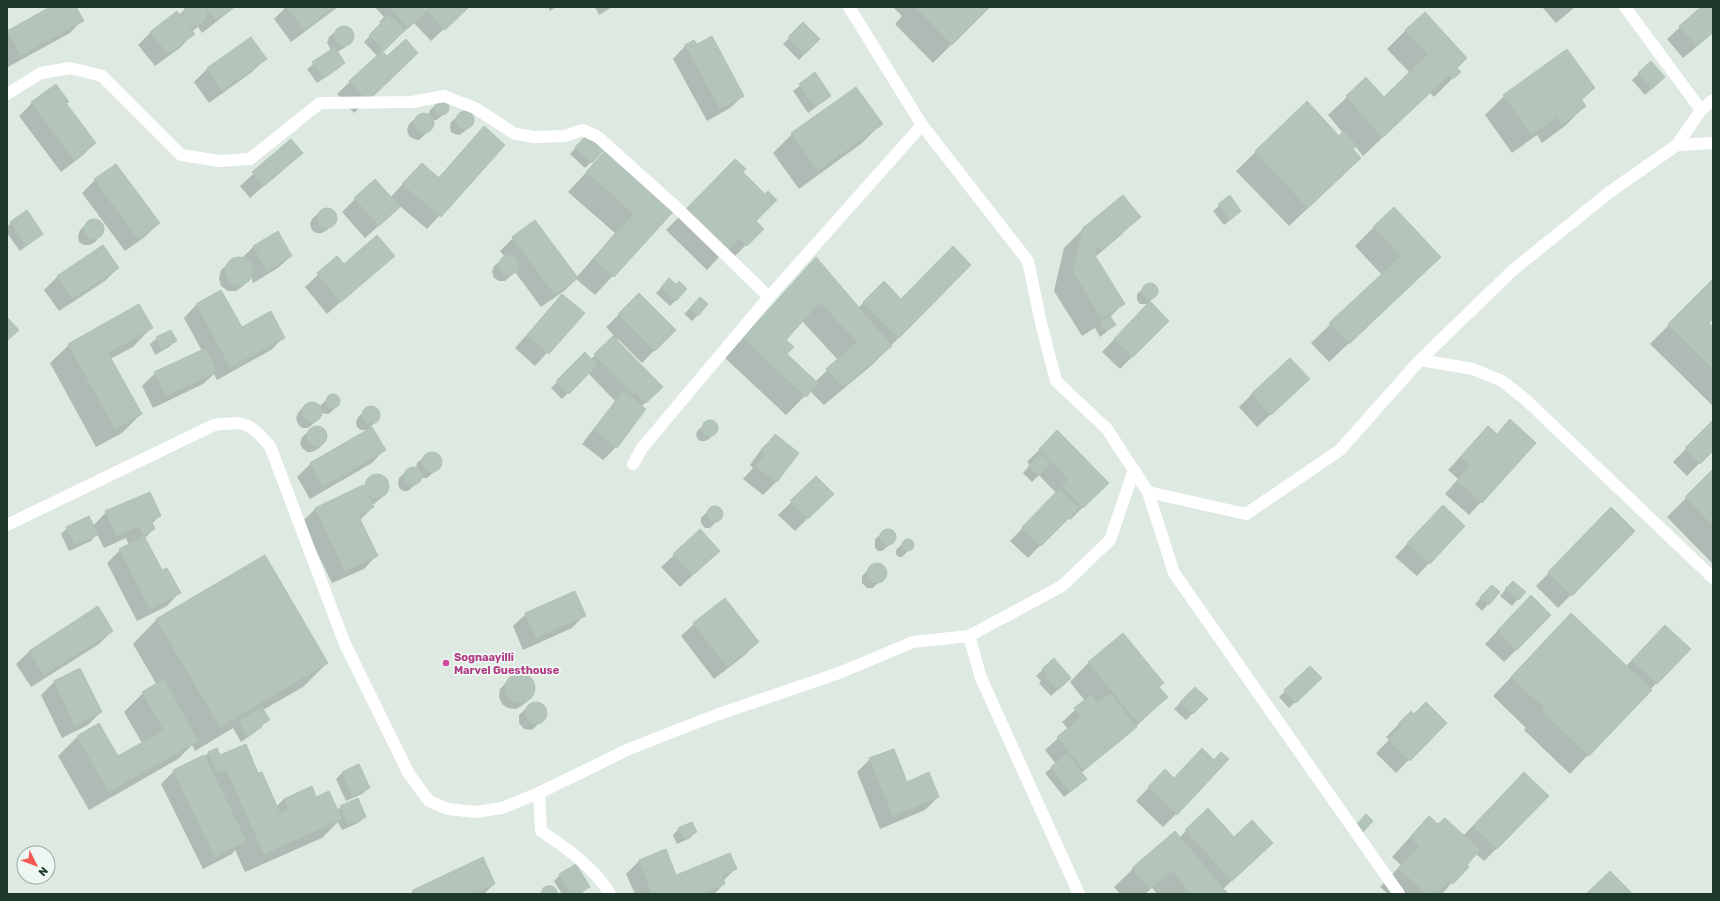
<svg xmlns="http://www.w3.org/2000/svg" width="1720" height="901" font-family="Rubik,sans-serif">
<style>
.shadow{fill:#0003;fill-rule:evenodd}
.building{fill:#b3c4ba;stroke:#b0c3b7;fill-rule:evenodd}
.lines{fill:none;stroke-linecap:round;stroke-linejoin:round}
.minor{stroke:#fff;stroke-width:12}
.hotel-dot{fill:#d1479c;stroke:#edf6f0;stroke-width:1.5}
.labels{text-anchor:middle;stroke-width:4;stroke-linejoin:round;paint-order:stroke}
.hotel-label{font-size:11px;font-weight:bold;fill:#b23c85;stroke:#edf6f0;text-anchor:start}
</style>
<rect width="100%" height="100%" fill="#dde9e1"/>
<g class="shadow">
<polygon points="52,7 75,7 82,20 70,33 8,67 7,32"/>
<polygon points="187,7 235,7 202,33 198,27 191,32 193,34 181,47 155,66 138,45 151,32 179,15"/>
<polygon points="286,7 338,7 291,42 274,19"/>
<polygon points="375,7 422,7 426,11 430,7 468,7 431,41 414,23 395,40 382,52 387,58 404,66 354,113 337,94 377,56 364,42 381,24 379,22 384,17"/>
<polygon points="548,7 556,7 550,11"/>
<polygon points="595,7 612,7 599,15"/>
<polygon points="893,7 989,7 933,63 895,24 902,16"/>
<polygon points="1542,7 1575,7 1556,23"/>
<polygon points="1702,7 1713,7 1713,33 1683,58 1667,39"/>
<polygon points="803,24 819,39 799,60 783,44"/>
<polygon points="341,27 347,27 351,30 353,36 351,42 344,48 337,52 344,63 338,69 317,83 307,69 331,50 327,43 329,37"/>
<polygon points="1406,30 1459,72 1434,97 1430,93 1363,156 1355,146 1351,149 1341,177 1289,226 1236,171 1307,102 1339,137 1343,133 1328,115 1347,97 1384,98 1410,73 1387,49"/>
<polygon points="251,38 265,59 252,72 209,103 194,82 207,69"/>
<polygon points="694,41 743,96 730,108 707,121 673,59 685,46"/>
<polygon points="1651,63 1658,83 1645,95 1632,80"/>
<polygon points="815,74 830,96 808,113 793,91"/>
<polygon points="856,88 881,124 862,143 799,189 773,153 792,134"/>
<polygon points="1594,88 1581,101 1585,106 1566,125 1542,143 1537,135 1512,153 1485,115 1504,96"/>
<polygon points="440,101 444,101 447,104 449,107 447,111 437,120 432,120 433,124 431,129 419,140 414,139 409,136 407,130 409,124 421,114 428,116 430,110"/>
<polygon points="68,102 66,104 95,143 82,156 61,172 19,116 32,103"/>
<polygon points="463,112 467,112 472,115 473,120 472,125 465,131 460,135 455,134 451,132 450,127 451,122"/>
<polygon points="291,140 302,153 250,198 240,186"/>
<polygon points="472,140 504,145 427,229 395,202 385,220 365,238 342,212 355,199 390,198 409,177 438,178"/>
<polygon points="581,142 603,150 585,168 570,154"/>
<polygon points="605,152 672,212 595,295 576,279 564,291 541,307 515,272 505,281 499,281 494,278 492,272 494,266 505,257 500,251 513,238 535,221 576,278 615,233 568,192"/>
<polygon points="735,161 742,172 755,221 762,229 727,264 720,256 707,270 666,230"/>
<polygon points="95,180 159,223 146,236 125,251 82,193"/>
<polygon points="1229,197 1234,217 1224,225 1213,211"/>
<polygon points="324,208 330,208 334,212 336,217 334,223 327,230 322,233 316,233 312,230 310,224 312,219"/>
<polygon points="1139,216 1121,235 1095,257 1123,304 1110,317 1115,325 1100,337 1095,328 1082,336 1054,291 1064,248 1083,229"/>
<polygon points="91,220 97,220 102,224 104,230 101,235 95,242 90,245 84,245 79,242 78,236 80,230"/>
<polygon points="11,223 42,234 20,251 7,233 7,227"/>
<polygon points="1374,227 1421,275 1329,362 1311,343 1382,275 1355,246"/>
<polygon points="278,232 291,256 278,268 253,283 251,277 243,286 236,291 228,291 221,286 219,278 221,270 228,264 235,259 242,258 253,247"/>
<polygon points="103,246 118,268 105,281 59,311 44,290 57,277"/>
<polygon points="393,256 327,314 305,287 337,257 344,265"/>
<path d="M816,258L858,308L884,283L901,300L970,265L872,365L824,405L810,391L786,415L725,358ZM802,321L838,360L815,382L786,354L784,340Z"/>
<polygon points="669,280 676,286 676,300 670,306 656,293"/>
<polygon points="1713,280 1713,317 1707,323 1713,329 1713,406 1650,344"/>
<polygon points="1148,284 1154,284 1157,288 1157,294 1149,302 1168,321 1120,369 1102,352 1148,304 1140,304 1137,300 1137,294"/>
<polygon points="221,291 242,328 284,337 271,350 217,380 214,374 203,384 153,408 142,386 155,373 202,351 184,318 196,305"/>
<polygon points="562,295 583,313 535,366 515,348"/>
<polygon points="639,295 674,330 642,363 618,339 616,340 661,387 641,407 645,409 616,447 603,460 582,444 615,401 588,373 562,399 551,388 585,354 591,359 614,336 606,327"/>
<polygon points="700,298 698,315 692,321 684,314"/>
<polygon points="151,328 133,347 110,359 141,414 122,433 96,447 50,363 69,345"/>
<polygon points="157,338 175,341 169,347 155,355 150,344"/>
<polygon points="1295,392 1257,427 1239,407 1252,394"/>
<polygon points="331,395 335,395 339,401 338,405 331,412 328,414 322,413 320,418 308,428 302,428 298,424 296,418 298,413 304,406 309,403 315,403 320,406"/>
<polygon points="369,407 374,407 378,410 379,415 377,420 371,427 384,450 372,463 310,499 297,477 310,464 368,430 361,430 357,427 356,422 358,417"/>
<polygon points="709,421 713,421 716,424 716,432 709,439 705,441 700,441 697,438 696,434 698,430"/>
<polygon points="1510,421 1535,443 1469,515 1445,494 1458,479 1448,470 1476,440 1496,435"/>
<polygon points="1713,421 1713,449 1687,476 1673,462"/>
<polygon points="314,427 320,427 325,431 326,436 325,442 318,449 312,452 307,452 302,448 300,443 302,437"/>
<polygon points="1057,432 1107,483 1070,520 1068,517 1028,558 1010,541 1056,493 1039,475 1032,482 1023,473 1030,465 1027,462"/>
<polygon points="775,435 798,453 776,482 763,495 743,479 753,468 750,465 762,448"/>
<polygon points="429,453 434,453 440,457 441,463 439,468 427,478 420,478 419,481 408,491 403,491 399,488 398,483 399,478 410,468 416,468 417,463"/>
<polygon points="1713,471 1713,564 1667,517"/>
<polygon points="374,476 381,476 387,480 389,486 387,493 374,504 371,504 373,507 360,520 376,556 364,569 332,583 302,522 315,509 362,487"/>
<polygon points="816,478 832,494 795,531 778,515"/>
<polygon points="712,507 718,507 721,511 721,517 710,528 705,528 701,523 701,518"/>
<polygon points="1611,509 1634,531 1558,608 1536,586"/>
<polygon points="106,512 160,516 151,524 154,529 144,539 161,571 179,593 167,606 137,621 107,563 120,550 129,545 126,538 104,548 97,534 91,541 69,551 61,534 67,528 93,526"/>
<polygon points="1430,519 1464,526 1417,576 1395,557"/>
<polygon points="886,530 890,530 894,533 893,542 882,551 878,551 875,548 875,539"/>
<polygon points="906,540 910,541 912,543 912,547 902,557 899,557 896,554 896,550"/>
<polygon points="719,551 680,587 661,567 674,555"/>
<polygon points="874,564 881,564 886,570 885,576 873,588 867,588 862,583 862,576"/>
<polygon points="1507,588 1524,592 1512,606 1500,596"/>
<polygon points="1486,592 1499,592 1482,611 1475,604"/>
<polygon points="98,608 112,631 99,644 31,687 16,664 29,652"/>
<polygon points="1519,609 1517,649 1504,662 1485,644"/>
<polygon points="526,614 584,615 572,628 523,650 513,626"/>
<polygon points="157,619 327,663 303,687 263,710 268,720 254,733 241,742 233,728 195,751 192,745 178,759 89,810 58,756 77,737 99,725 117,757 142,743 124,712 143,693 157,685 133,644"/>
<polygon points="694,624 757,642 745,655 714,679 681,636"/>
<polygon points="1553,633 1626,666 1653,639 1689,649 1570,774 1524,730 1526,728 1493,696"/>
<polygon points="1123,635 1158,687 1167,697 1123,739 1081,773 1079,785 1064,797 1045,773 1056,764 1045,750 1068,729 1062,722 1085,701 1070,682 1088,663"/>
<polygon points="1053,660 1064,684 1051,696 1039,683 1041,681 1036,676"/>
<polygon points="79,669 101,712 88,725 62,738 41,695 54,682"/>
<polygon points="520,675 528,677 532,683 533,691 530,698 523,705 516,709 508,708 502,704 499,697 500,689 513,676"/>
<polygon points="1320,678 1289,708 1279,697 1285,691"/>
<polygon points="1195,688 1206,699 1186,720 1174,709"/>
<polygon points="532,703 540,703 546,709 545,718 532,730 524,729 519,723 519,715"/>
<polygon points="1411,712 1414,715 1445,723 1396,773 1376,753 1389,740 1386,737"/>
<polygon points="217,749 220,757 258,774 276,807 284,799 311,787 316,798 337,810 341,807 365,817 358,823 342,830 338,822 322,838 245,872 235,850 232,854 203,869 161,784 174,771 204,757 208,753"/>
<polygon points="870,759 907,783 938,797 925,810 880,829 857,772"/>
<polygon points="359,766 369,788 362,794 346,801 336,779 342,773"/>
<polygon points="1153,783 1176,814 1163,827 1136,801"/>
<polygon points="1511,786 1497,848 1484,861 1476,854 1442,894 1388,894 1380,887 1401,865 1392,857 1411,836 1438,826 1463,836"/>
<polygon points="679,828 696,832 690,838 677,844 673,835"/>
<polygon points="1186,831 1259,856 1223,889 1227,894 1157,894 1152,888 1145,894 1120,894 1114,887 1133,869 1179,838"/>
<polygon points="665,850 676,876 736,868 723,881 724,884 714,894 635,894 626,874 639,861"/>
<polygon points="482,858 494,884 484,894 410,894 413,891"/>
<polygon points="560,875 588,887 581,894 562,894 554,881"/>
</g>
<g class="building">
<polygon points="50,7 76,7 84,21 21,55 7,31"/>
<polygon points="185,7 204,7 207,14 204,21 198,26 191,26 185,21 183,14"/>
<polygon points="205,7 234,7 216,21"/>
<polygon points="287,7 336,7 304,30"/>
<polygon points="393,7 423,7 427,11 408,28 391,9"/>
<polygon points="429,7 469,7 445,30 426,9"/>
<polygon points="915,7 990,7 952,45"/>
<polygon points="1701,7 1713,7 1713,32 1697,46 1679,26"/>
<polygon points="177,11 195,34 168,54 150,32"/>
<polygon points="1425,12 1467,58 1457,68 1461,72 1453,79 1449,75 1382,138 1346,96 1366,77 1384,97 1428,54 1405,30"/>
<polygon points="389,15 405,30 384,51 369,35"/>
<polygon points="803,22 820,39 805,54 788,37"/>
<circle cx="344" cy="36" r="10"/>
<polygon points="712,36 744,96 720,109 685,45 694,40 697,44"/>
<polygon points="251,37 267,59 222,91 207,68"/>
<polygon points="406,39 418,53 368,101 349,81 382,51 387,56"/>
<polygon points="335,47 345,63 324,78 312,62"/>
<polygon points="1567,49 1595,88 1581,99 1586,106 1562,125 1556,117 1532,135 1503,95"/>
<polygon points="1651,61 1665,77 1652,89 1638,73"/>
<polygon points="815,72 831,96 815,107 799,84"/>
<polygon points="56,84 69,102 66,103 96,143 74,160 31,102"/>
<polygon points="856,87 883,124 818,171 791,133"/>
<circle cx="442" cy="108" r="7"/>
<polygon points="1307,101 1339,136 1343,131 1357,146 1353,149 1361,158 1308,208 1255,151"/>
<circle cx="465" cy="120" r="9"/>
<circle cx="424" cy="123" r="10"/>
<polygon points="484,126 505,145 441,217 402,184 422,163 439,178"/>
<polygon points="587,135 604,150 592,163 575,147"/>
<polygon points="291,139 303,153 264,186 252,172"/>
<polygon points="605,151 673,212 614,277 593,259 634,214 586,172"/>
<polygon points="735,159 746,169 743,172 765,194 768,191 777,200 756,221 764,229 747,246 739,238 726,251 685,210"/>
<polygon points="116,164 160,223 138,239 94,179"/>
<polygon points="375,179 400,207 379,226 354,198"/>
<polygon points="1123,195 1141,217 1101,250 1097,246 1094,258 1096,257 1125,304 1101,318 1073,271 1083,228"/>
<polygon points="1230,195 1241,211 1230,220 1218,204"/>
<polygon points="1394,207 1441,257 1349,344 1329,323 1401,256 1373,227"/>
<circle cx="327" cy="218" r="10"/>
<polygon points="27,210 43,234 26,246 10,222"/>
<circle cx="94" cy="229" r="10"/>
<polygon points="535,220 578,278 555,295 512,237"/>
<polygon points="278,231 292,256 267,271 253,246"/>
<polygon points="377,235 395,256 341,302 317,273 337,256 344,264"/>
<polygon points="103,245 119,268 72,299 57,276"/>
<polygon points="953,246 971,265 899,338 863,302 884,281 901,299"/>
<circle cx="509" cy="265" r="10"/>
<circle cx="239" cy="271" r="14"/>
<polygon points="816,257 892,346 843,387 826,369 857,342 820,302 786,340 794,347 787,354 818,383 806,397 743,338"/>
<polygon points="669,278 676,284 679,281 687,289 676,301 661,287"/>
<polygon points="1713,279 1713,319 1709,323 1713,327 1713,369 1668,324"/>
<circle cx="1150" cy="291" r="8"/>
<polygon points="221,290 242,327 271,311 285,338 230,367 196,304"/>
<polygon points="639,293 676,330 655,351 618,314"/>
<polygon points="562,294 585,313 549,354 527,335"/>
<polygon points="700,297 708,304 698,316 690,308"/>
<polygon points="1150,301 1169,321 1133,357 1114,339"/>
<polygon points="139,304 153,328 108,353 142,414 115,429 68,344"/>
<polygon points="1110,316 1116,325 1106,331 1100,322"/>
<polygon points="7,317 19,330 7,341"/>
<polygon points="171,330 177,341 162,349 156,337"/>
<polygon points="613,336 663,387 646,403 635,392 633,394 594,354"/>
<polygon points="206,348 217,372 166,396 154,372"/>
<polygon points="585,352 597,365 569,394 556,381"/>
<polygon points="1290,358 1310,379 1271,415 1251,394"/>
<polygon points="623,391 646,409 617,448 594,430"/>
<circle cx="333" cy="401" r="7"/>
<circle cx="312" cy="412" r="10"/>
<circle cx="371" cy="415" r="9"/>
<polygon points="1510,419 1536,443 1482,503 1457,481 1470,466 1460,457 1488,426 1497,434"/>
<polygon points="1713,420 1713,451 1700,464 1685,448"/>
<circle cx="710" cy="428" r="8"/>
<circle cx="317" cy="436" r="10"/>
<polygon points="372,427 386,450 323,487 310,463"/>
<polygon points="1057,430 1109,483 1083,508 1062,486 1068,479 1039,449"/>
<polygon points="775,434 799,453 777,482 755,466 765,454 762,451"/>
<circle cx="432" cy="462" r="10"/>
<polygon points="1040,454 1050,463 1039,476 1028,466"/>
<circle cx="413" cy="476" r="9"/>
<polygon points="1713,469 1713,526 1685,497"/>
<circle cx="377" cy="486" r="12"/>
<polygon points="816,476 834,494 808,519 790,501"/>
<polygon points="363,485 374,507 358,515 378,556 345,571 315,508"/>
<polygon points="1059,489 1079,508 1041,546 1022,527"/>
<polygon points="150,492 161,516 151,520 155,529 143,535 139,526 117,536 105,511"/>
<polygon points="1443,505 1465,526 1430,564 1407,543"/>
<circle cx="715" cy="514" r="8"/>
<polygon points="1611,507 1635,531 1572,596 1548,572"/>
<polygon points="89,516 98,535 75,545 66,527"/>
<polygon points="700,529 720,551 693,575 673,554"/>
<circle cx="888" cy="537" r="8"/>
<polygon points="144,536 162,570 167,568 181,593 150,609 119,549"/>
<circle cx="908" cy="545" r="6"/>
<path d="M265,555L328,663L220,727L156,619ZM259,609L278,643L229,672L209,639Z"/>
<circle cx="877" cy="573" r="10"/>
<polygon points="1513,581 1526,592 1519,600 1505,589"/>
<polygon points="1492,585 1500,592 1489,605 1480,597"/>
<polygon points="575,591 586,616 536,638 525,613"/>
<polygon points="1531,595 1551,615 1517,650 1497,631"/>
<polygon points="725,598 759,642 727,667 693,623"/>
<polygon points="98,606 113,631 44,675 29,651"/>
<polygon points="259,609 278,643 229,672 209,639"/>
<path d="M1571,613L1652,690L1589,756L1542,711L1545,709L1511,677ZM1574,658L1609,691L1595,705L1561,672Z"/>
<polygon points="1665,625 1691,649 1657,684 1632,660"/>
<polygon points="1123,633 1164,683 1159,687 1168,697 1138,723 1088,662"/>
<polygon points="1054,658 1071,678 1058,690 1045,676 1047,675 1042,669"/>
<polygon points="1574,658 1609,691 1595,705 1561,672"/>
<polygon points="1310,666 1322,678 1296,703 1284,690"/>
<polygon points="80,668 102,712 75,726 54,681"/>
<circle cx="520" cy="688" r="15"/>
<polygon points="164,679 198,741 109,792 77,736 99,723 118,756 164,730 142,692"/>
<polygon points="1195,687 1208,699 1193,714 1180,702"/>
<polygon points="1110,694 1137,727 1084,770 1057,737 1081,717 1074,708 1091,695 1098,703"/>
<circle cx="536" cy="713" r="11"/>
<polygon points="1426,702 1447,723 1410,761 1388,740 1401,727 1398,724 1411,711 1414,714"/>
<polygon points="262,707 270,720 261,725 262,727 247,736 239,721"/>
<polygon points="246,744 258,773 262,772 280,813 288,809 284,799 312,786 316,797 329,791 342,819 264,854 226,769 217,773 208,752 217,748 220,755"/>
<polygon points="1202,748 1214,760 1221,752 1229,759 1177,815 1148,787 1165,769 1174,778"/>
<polygon points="894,749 907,782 929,772 939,797 893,816 869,758"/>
<polygon points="1067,754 1087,779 1070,792 1051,767"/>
<polygon points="204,755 246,841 215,857 173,770"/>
<polygon points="359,764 370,788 352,796 342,772"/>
<polygon points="1524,772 1549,796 1497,849 1473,826"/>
<polygon points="358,798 366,817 348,825 340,806"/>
<polygon points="1208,808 1234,837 1252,820 1273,843 1232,881 1185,830"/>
<polygon points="1366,814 1373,821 1363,832 1356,825"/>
<polygon points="1429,816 1438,824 1445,818 1480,850 1467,865 1469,867 1453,884 1449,881 1438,893 1435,890 1431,894 1427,894 1398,868 1419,846 1410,837"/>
<polygon points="692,822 697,832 684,839 678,828"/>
<polygon points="1175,831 1228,894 1187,894 1189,892 1172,870 1150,889 1132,868"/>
<polygon points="666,849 676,875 730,853 737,869 722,875 725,884 701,894 652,894 639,860"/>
<polygon points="483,857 495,884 474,894 414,894 413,890"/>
<polygon points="576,864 590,887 578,894 571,894 559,874"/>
<polygon points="1610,871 1631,892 1629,894 1586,894"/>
<polygon points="547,886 552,886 556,889 557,894 541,894 543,888"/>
</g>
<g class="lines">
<g class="minor">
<polyline points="849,7 922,125 1028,261 1041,323 1056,381 1107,429 1148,492 1174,573 1399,894"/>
<polyline points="1625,7 1701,110"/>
<polyline points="7,94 41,73 70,68 102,76 181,155 220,161 250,159 320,103 412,102 444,96 475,108 515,134 535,137 564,136 583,130 598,137 677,208 769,297"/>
<polyline points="1677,145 1713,143"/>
<polyline points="1420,360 1473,369 1502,381 1525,399 1713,578"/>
<polyline points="633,464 642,448 769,297 922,125"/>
<polyline points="1148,492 1246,514 1340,450 1420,360 1513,270 1611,191 1677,145 1701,110 1713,100"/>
<path d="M7,525L214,425C246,421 248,422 270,446L345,644L409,774L429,801L448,809L475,812L502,808L539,793L629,749L716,715L839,673L913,642L969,636L1062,586L1110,540L1134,470"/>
<polyline points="969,636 981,678 1079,894"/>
<path d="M539,793L541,831C566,848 594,867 610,894"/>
</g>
</g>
<circle class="hotel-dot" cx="446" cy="663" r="4"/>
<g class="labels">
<g class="hotel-label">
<text x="454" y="661">Sognaayilli<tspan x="454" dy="13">Marvel Guesthouse</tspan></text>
</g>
</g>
<rect width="1720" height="901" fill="none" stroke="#1f382c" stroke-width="16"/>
<g transform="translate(36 865) rotate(132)"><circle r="19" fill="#edf6f0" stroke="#9baaa2"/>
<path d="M0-3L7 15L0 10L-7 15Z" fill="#f25853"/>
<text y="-6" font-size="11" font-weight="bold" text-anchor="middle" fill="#1f382c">N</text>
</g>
</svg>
